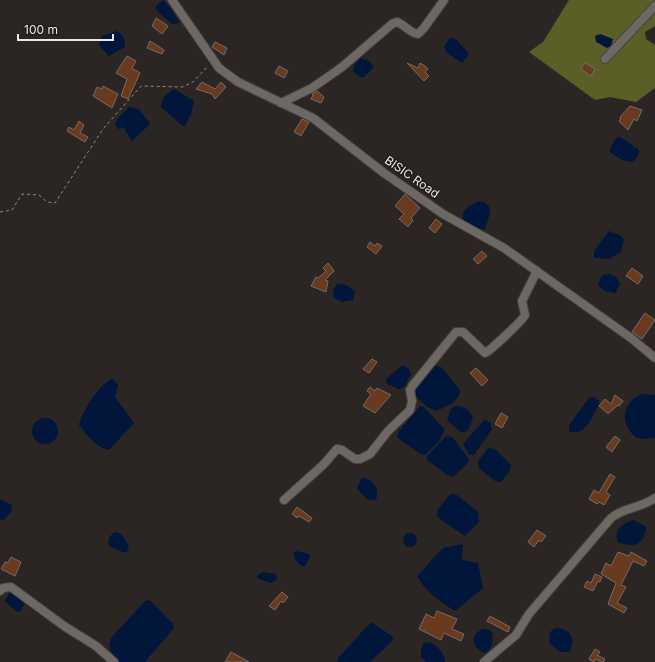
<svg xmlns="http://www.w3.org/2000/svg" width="655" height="662" font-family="Inter,sans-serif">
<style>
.forest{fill:#5b5f27}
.water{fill:#00163a}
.building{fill:#693a1e;stroke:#736c69}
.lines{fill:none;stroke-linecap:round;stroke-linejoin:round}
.street-casing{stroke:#484340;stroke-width:10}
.path{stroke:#918c8a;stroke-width:1;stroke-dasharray:3 3;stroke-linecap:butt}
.street{stroke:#6e6865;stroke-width:8}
.labels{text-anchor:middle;stroke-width:3;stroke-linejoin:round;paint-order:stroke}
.street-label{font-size:12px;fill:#ece8e6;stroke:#221c1a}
</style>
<rect width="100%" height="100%" fill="#2b2623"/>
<polygon class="forest" points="569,0 655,0 655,26 645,32 646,39 655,45 655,88 636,102 610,97 595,100 529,52 543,42"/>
<g class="water">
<polygon points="163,0 170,7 180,23 172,24 157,11 156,6"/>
<path d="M117,31C123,35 126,40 125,47L109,56L99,45L102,36Z"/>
<polygon points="600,34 613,39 611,46 607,48 596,42 595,36"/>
<polygon points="450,38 456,39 469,54 462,63 446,52 444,46"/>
<polygon points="360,58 367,60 373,65 373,68 364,77 360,77 353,71 354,65"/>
<polygon points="174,89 194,101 191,115 184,127 161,107 164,96"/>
<polygon points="129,107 139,109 150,124 132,141 124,128 118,129 115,125 117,119"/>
<path d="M619,137L624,139L639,150C636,171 620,159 610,152V149L616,138Z"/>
<path d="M479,201L484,202L489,206L490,213L485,229C476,233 466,224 462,217C465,207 470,205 479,201Z"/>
<polygon points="609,231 620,235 624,239 621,252 609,259 594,258 594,251"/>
<polygon points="610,274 616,277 620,283 616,293 605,291 598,285 600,278 603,275"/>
<path d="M337,284C345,284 350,286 355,292L353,300L342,302L334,298L333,290Z"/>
<polygon points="402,365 409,369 411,374 404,387 399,389 387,384 386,379"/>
<path d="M434,365L441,367L460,390C460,402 446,406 437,411L429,408L416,397L415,393L416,388Z"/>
<path d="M113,379L118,385L115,397L134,423L109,450C96,448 87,435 79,425C81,413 101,381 113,379Z"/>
<path d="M643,394L655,395V438L642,439L635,437C619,422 622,401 643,394Z"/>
<path d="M593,397L597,399L599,403C594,415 585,438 569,431V425L589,398Z"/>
<polygon points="420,406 424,407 445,430 439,441 425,455 422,455 399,439 397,436 399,431"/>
<path d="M456,406C465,406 469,410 473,418L468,430L464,433L459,431L447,420L451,409Z"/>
<circle cx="45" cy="431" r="13"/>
<polygon points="484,420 490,422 492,429 474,455 469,455 463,444"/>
<polygon points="446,436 453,438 469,459 468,463 453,477 446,474 427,460 427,456"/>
<polygon points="488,448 495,449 511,465 509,472 501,482 495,481 479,468 478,461"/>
<path d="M362,477C374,481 380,488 376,500C367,502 362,494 357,488Z"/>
<polygon points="453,494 457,495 478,512 479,522 465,536 437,517 437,511 449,495"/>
<polygon points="0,499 12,505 11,512 4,520 0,519"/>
<path d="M634,520L646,527C644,546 634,548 618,542C613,529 623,523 634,520Z"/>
<path d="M115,532L121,534L129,546L127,552H122L109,546C107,539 110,535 115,532Z"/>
<circle cx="410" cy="540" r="7"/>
<path d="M463,544L462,560L478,563L483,588L455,611C439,601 426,592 417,576L443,548Z"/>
<path d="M296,551L309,554L310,557L305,567C299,566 294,559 293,553Z"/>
<polygon points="263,572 276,574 277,579 271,583 257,578 257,575"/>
<polygon points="11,590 27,599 20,612 16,611 5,601"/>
<path d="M148,600L152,602L173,624L174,628L145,662H120C112,654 107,650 111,638L145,601Z"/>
<polygon points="371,622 392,636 393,639 391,642 370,662 337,662 338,658"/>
<path d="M555,628C570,628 577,639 569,652H560L549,643L550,632Z"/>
<path d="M483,629L490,630L492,633C493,641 493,649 485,653C472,649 469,635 483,629Z"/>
<path d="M430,642C437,646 445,653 445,662H426L421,657V649L424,643Z"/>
</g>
<g class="building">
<polygon points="156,18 168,26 162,34 152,26"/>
<polygon points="150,41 164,50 162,54 147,48"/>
<polygon points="215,42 227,48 224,55 212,47"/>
<polygon points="127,56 136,61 132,68 140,73 128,99 121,96 127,79 116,73"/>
<polygon points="407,63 418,68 420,63 425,66 428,69 425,72 429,76 424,81"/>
<polygon points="585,63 595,69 591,76 581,69"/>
<polygon points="279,66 288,71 284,78 275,73"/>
<polygon points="202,82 215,89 221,82 226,87 215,99 212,94 196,89"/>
<polygon points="103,86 118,94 112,108 93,96 97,87 102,89"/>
<polygon points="317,91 324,97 321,103 311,99 313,95 312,94"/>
<polygon points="630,106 642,110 637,121 634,119 628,130 619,121 621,118 620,117"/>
<polygon points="302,119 309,122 301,136 294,132"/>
<polygon points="79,121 84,125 80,133 88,137 85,142 67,131 69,127 74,130"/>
<polygon points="405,194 420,208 411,218 413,220 408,227 399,219 404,214 395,206"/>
<polygon points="436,219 442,224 435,233 429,228"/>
<polygon points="370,242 375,246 377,243 382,246 376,254 367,247"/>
<polygon points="482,251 487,256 478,264 473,259"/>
<polygon points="328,263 334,271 325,280 328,281 326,292 311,286 316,277 318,278 326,271 323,268"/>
<polygon points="632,268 643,276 638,284 626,276"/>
<polygon points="645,313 655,320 642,339 632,332"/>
<polygon points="372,359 377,362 369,373 363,369"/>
<polygon points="476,368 488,380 482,386 470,373"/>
<polygon points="370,387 375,391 377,388 391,395 375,413 363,406 371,394 367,391"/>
<polygon points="615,395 623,401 619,406 618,405 609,413 607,413 599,406 605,399 611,404"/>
<polygon points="501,413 508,417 502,428 495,424"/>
<polygon points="615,436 620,440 612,452 606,447"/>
<polygon points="610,474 615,477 606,492 610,495 604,505 599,502 597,504 589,499 594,490 599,493"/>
<polygon points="297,507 312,518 309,522 299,516 297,518 292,514"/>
<polygon points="537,530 546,536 541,542 539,540 534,547 528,542"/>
<polygon points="618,552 629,556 631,552 647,561 644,566 633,561 621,585 626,587 617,603 627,608 624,613 608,604 616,583 601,574 606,563 611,566"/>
<polygon points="11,557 21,562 15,576 1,569 5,562 8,563"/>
<polygon points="595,574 602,577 600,582 598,581 593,591 584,587 587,581 591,583"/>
<polygon points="282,592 288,597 283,603 281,601 275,610 269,606"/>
<polygon points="437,611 457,619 452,629 464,634 461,641 444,633 441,640 419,629 426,614 434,618"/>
<polygon points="490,616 510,627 508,632 487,621"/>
<polygon points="595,649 600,652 597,655 605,659 603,662 595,659 594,662 589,659"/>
<polygon points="231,652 249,662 225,662"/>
</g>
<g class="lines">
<g class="street-casing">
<g id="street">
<polyline points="172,0 219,68 238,82 313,118 384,173 443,214 504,248 631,338 655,358"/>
<polyline points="605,59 655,6"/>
<path d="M281,103L312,88L342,67L392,24L397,22C405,25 410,33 418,34L424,28L444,0"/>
<path d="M284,500L323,465L337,449L342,450L355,459H360L370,454L388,431L410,410L412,401L410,390L413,385L456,332H463L485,353C491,350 523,320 525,315L522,301L537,271"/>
<polyline points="0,591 3,588 11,587 64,626 96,646 114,662"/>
<path d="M484,662L516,635L529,614L611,518C624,507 642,508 655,498"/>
</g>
</g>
<polyline class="path" points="0,212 12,210 22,194 39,195 47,202 55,203 103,129 141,86 182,87 193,82 208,66"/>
<use href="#street" class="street"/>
</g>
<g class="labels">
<g class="street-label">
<text transform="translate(412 177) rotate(35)" y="4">BISIC Road</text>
</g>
</g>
<path d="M18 34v6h95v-6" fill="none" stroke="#ece8e6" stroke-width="2"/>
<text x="24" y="34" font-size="12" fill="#ece8e6" stroke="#221c1a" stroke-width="3" paint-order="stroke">100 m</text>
</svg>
